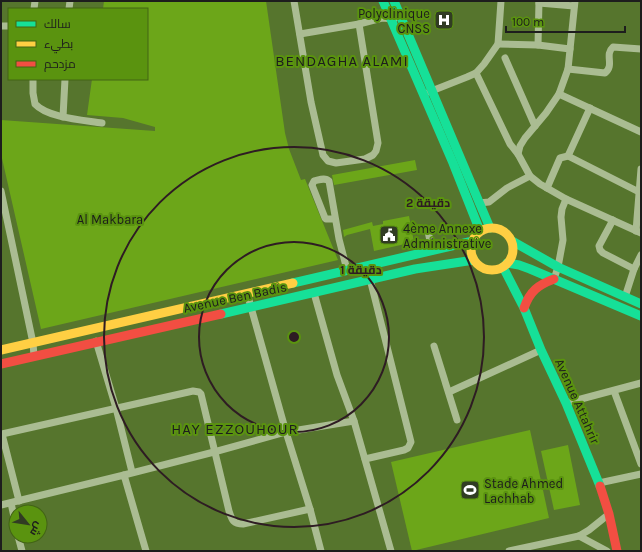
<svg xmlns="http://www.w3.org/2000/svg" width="642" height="552" font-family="Karla,Cairo,sans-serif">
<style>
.green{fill:#6ca619}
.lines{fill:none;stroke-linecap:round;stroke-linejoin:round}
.street{stroke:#aabc92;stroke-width:7}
.fast{stroke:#16e098;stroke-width:9}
.slow{stroke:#ffcf43;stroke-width:9}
.jam{stroke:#f24e42;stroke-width:9}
.ring{fill:none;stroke:#2e1c23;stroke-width:2}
.labels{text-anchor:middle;stroke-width:4;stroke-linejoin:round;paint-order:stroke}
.poi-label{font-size:13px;fill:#1d1d1d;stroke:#5a930f;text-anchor:start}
.park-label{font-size:13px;fill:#1c1d1a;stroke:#5a930f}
.street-label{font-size:13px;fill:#1d1d1d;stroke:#5a930f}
.quarter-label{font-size:15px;letter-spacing:1px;fill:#1d1d1d;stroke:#5a930f}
.centre{fill:#2e1c23;stroke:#5a930f;stroke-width:2}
.ring-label{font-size:12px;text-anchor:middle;font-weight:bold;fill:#2e1c23;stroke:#5a930f;stroke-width:4;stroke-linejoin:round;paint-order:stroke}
</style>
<rect width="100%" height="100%" fill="#56752d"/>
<g class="green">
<polygon points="104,1 266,1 285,133 289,149 301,180 305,179 338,260 41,329 1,154 1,120 155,131 155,127 123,118 87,115 92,79 147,79 147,9 103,9"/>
<polygon points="415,160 417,170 334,185 332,175"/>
<polygon points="409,216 414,242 374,251 370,229 347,235 344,237 343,230 372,222 373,226 383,224 383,221"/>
<polygon points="530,430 549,518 412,551 391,462"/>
<polygon points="568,445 580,505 554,510 541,451"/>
</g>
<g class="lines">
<g class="street">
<polyline points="294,1 311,102 323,155 328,161 336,163 365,159 373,155 376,151 378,143 359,24"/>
<polyline points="575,1 568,69 559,94 546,113 525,138 520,146 518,154 530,176 540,184 566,199 641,233"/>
<polyline points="539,3 574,6"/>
<polyline points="34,9 35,1"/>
<polyline points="69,9 70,1"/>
<polyline points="1,26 9,26"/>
<polyline points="300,34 359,24 382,18 394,19"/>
<polyline points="498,44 538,45 570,49"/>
<polyline points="538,45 539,1"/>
<polyline points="505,58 535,126"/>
<path d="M568,69L605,73C615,65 604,55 613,47L641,49"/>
<polyline points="476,73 510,144 518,154"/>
<path d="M33,79V93L35,104C48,118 83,120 102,123"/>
<polyline points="429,92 467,77 476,73 484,64 498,44 501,1"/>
<polyline points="559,94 641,132"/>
<polyline points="63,117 65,79"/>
<polyline points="568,156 590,108"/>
<polyline points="547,188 560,158 568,156 639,192"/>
<polyline points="1,191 33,343 34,356"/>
<polyline points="479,203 489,202 507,188 530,176"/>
<path d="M335,219H326L325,218L312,185L314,181C319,180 325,177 329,181L339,239L347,270"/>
<polyline points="613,220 599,246 600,250 603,253 634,269"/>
<polyline points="428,231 432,251"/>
<polyline points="636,231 641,169"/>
<polyline points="554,279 558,267 563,240 561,217 562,209 566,199"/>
<polyline points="247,293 286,432 310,509 321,551"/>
<polyline points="314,293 337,375 354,421 391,551"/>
<polyline points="625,297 634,269 641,255"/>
<polyline points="96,341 116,408 132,472"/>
<polyline points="434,346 457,420"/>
<polyline points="614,391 641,464"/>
<polyline points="449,392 541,350"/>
<polyline points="566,403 641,383"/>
<polyline points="365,459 404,450 408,448 411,442 370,279"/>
<polyline points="124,475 214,452 286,432 354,421"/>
<polyline points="599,483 641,474"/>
<path d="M19,501L2,434L193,391L199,392L201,394L229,511C232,520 233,524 243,524L310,509"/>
<polyline points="11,503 16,526"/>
<polyline points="1,505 124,475 146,551"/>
<polyline points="18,536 22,551"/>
<polyline points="579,536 607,551"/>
<polyline points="509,551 579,536 589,530 609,514"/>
</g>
<g class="fast">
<polyline points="383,1 453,163 480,231"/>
<polyline points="394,1 490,228"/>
<polyline points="512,241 558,267 641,304"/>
<polyline points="507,263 519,265 530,269 641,316"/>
<polyline points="503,267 524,308 541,350 566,403 600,486"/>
<polyline points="293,283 473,241"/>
<polyline points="221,314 415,269 474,260"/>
</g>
<g class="slow">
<circle cx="492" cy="249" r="21"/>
<polyline points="1,350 293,283"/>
</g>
<g class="jam">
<path d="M524,308C530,291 538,285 554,279"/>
<polyline points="1,364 221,314"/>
<polyline points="600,486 609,514 617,551"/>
</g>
</g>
<g class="ring">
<circle cx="294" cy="337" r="95"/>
<circle cx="294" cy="337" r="190"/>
</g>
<defs>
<g id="hospital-square" transform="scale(1)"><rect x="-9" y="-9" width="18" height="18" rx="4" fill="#313c23" stroke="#5a930f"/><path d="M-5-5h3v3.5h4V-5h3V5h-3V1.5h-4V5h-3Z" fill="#fff"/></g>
<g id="civic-square" transform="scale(1)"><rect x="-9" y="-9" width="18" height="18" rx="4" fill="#313c23" stroke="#5a930f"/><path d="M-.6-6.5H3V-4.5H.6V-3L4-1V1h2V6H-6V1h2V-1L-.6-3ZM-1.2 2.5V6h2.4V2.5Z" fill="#fff"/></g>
<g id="stadium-square" transform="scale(1)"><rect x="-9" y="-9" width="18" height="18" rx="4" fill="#313c23" stroke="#5a930f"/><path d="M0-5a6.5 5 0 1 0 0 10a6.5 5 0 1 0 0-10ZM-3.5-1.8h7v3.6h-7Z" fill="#fff"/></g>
</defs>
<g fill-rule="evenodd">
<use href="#hospital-square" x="444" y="20"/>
<use href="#civic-square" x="389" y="235"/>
<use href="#stadium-square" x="470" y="490"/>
</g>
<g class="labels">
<g class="poi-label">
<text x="430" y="18" text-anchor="end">Polyclinique<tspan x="430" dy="15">CNSS</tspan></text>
<text x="403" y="233">4ème Annexe<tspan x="403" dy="15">Administrative</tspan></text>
<text x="484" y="488">Stade Ahmed<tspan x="484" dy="15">Lachhab</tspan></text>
</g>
<g class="park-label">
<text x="110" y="224">Al Makbara</text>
</g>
<g class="street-label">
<text transform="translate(235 297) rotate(-12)" y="5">Avenue Ben Badis</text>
<text transform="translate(578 401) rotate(66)" y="5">Avenue Attahrir</text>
</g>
<g class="quarter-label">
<text x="342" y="66">BENDAGHA ALAMI</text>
<text x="235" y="434">HAY EZZOUHOUR</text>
</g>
</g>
<circle cx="294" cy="337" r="6" class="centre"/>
<g class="ring-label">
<text x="428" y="207">2 دقيقة</text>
<text x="361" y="274">1 دقيقة</text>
</g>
<rect width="642" height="552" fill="none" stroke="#1d1d1d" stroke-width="4"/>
<rect x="8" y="8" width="140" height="72" fill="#5a930f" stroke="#426415"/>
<rect x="16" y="21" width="20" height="6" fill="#16e098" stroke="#426415"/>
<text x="44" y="28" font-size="12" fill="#1d1d1d">سالك</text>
<rect x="16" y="41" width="20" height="6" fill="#ffcf43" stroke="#426415"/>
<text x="44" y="48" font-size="12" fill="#1d1d1d">بطيء</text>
<rect x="16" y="61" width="20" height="6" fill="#f24e42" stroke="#426415"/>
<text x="44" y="68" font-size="12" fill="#1d1d1d">مزدحم</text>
<g transform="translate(28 524) rotate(120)"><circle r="19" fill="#5a930f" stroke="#426415"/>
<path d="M0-3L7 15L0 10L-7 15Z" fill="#313c23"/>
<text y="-6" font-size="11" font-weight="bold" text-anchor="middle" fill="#1d1d1d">ش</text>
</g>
<path d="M506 26v6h119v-6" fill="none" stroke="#1d1d1d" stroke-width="2"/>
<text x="512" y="26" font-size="12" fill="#1d1d1d" stroke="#5a930f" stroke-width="3" paint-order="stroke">100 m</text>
</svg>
